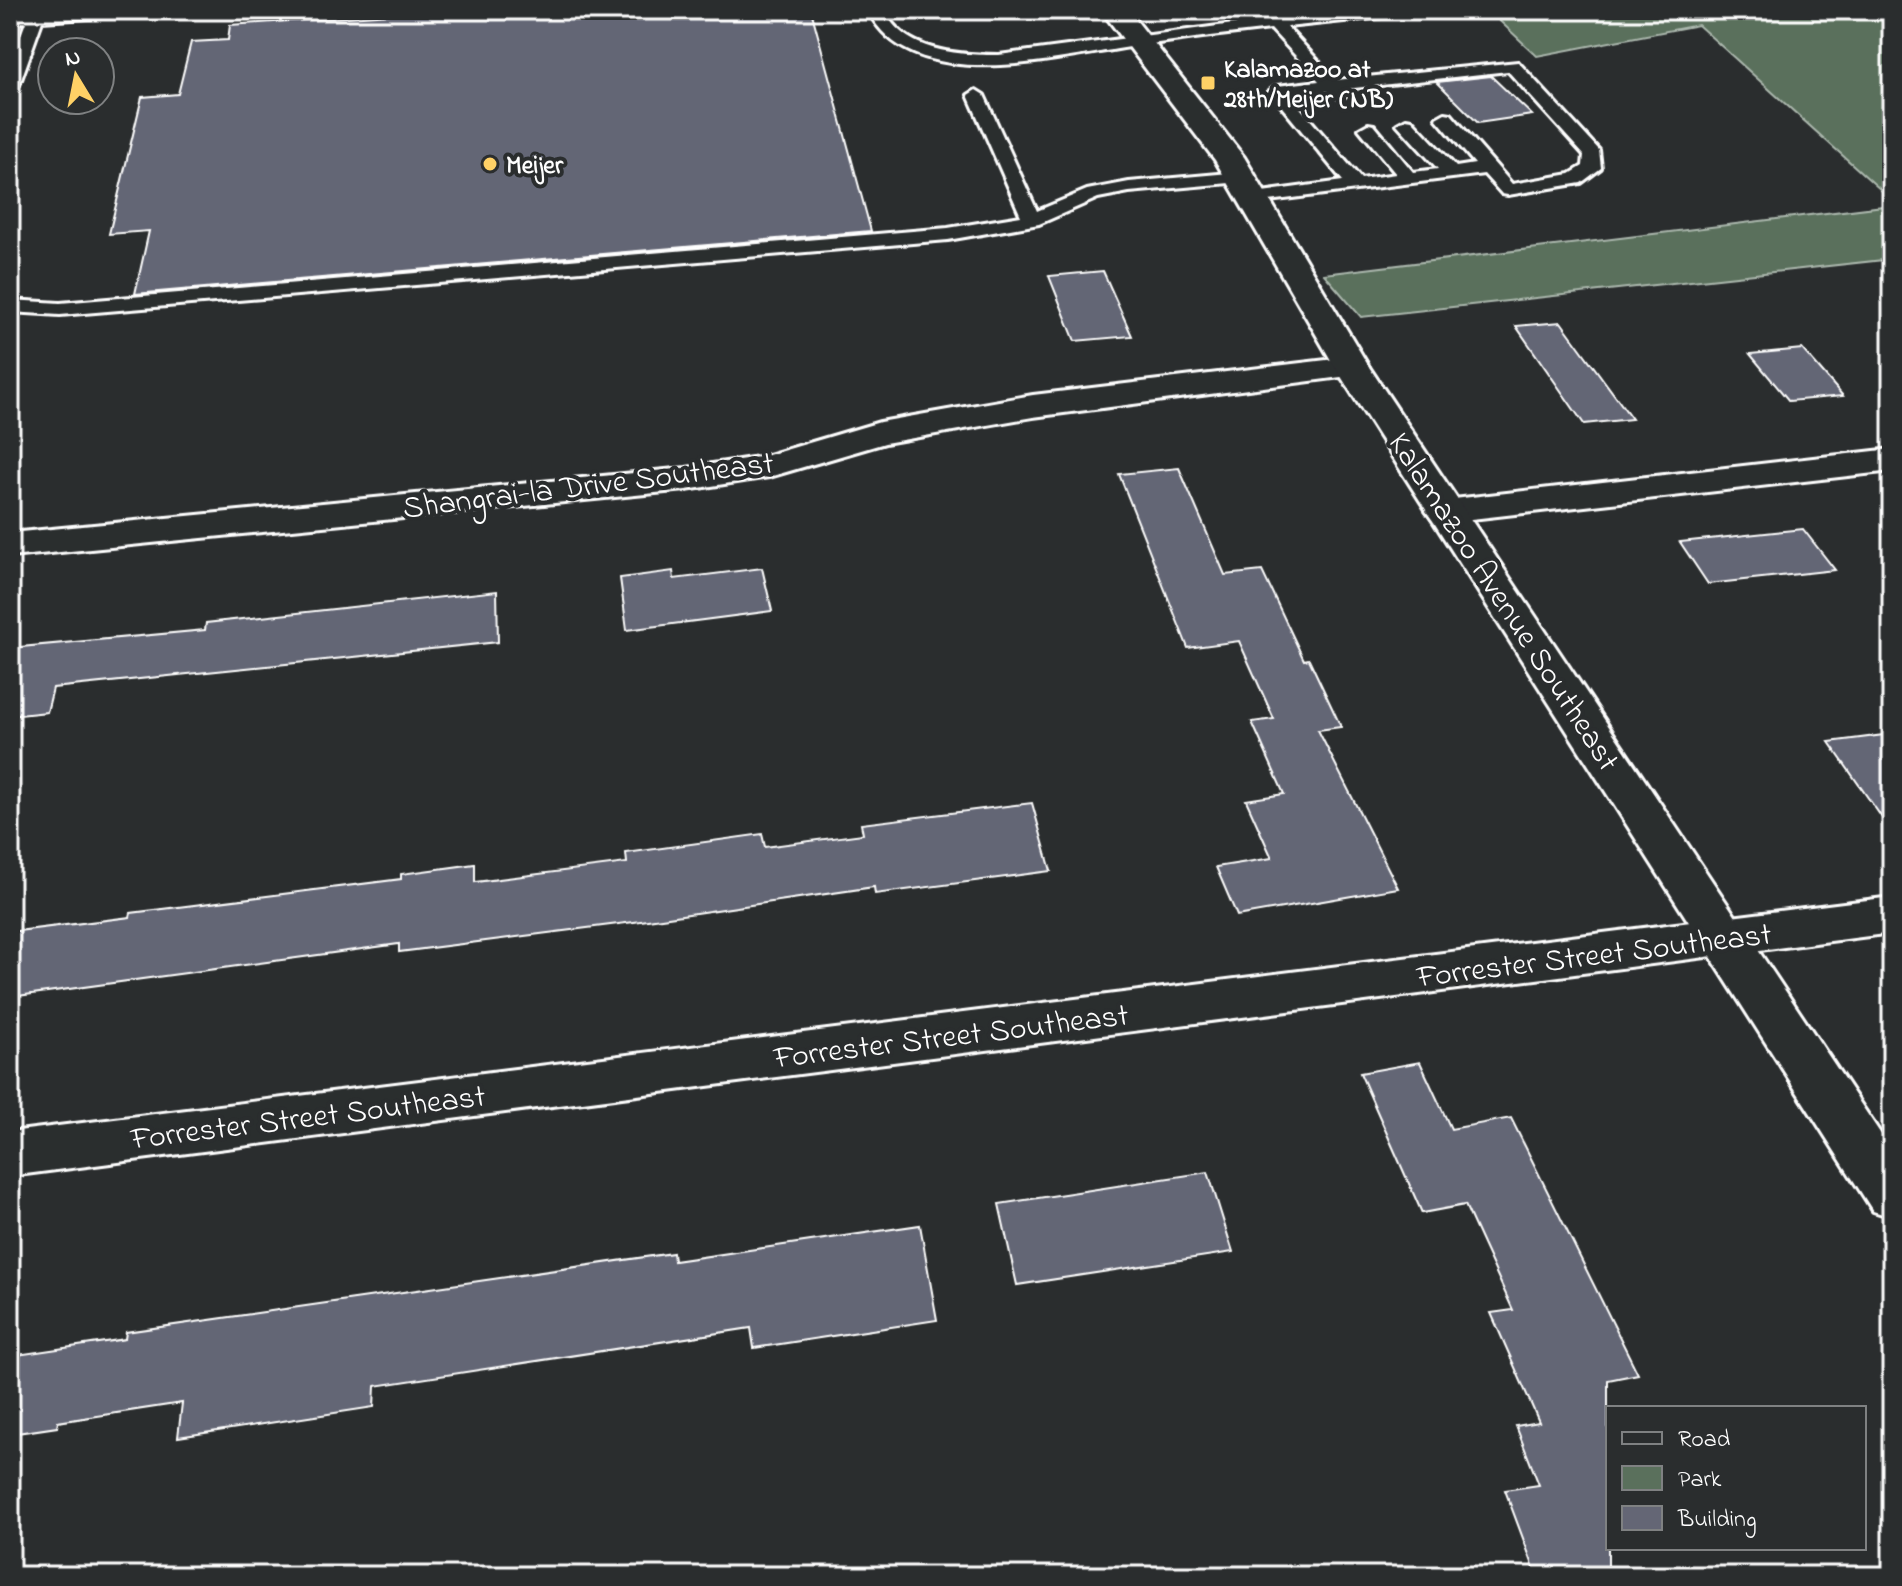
<svg xmlns="http://www.w3.org/2000/svg" width="1902" height="1586" font-family="'Indie Flower',sans-serif">
<style>
.green{fill:#5a705c;stroke:#acb8ae;stroke-width:2}
.building{fill:#646675;stroke:#fff;stroke-width:2}
.lines{fill:none;stroke-linecap:round;stroke-linejoin:round}
.service-casing{stroke:#fff;stroke-width:6}
.minor-casing{stroke:#fff;stroke-width:6}
.secondary-casing{stroke:#fff;stroke-width:6}
.service{fill:#2a2d2e;fill-rule:evenodd}
.minor{fill:#2a2d2e;fill-rule:evenodd}
.secondary{fill:#2a2d2e;fill-rule:evenodd}
.poi-dot{fill:#ffd166;stroke:#2a2d2e;stroke-width:3}
.labels{text-anchor:middle;stroke-width:8;stroke-linejoin:round;paint-order:stroke}
.far-poi-label{font-size:26px;font-weight:bold;fill:#fff;stroke:#2a2d2e;text-anchor:start}
.street-label{font-size:32px;fill:#fff;stroke:#2a2d2e}
</style>
<rect width="100%" height="100%" fill="#2a2d2e"/>
<filter id="ink" filterUnits="userSpaceOnUse"><feTurbulence type="fractalNoise" baseFrequency=".0125" numOctaves="2"/><feDisplacementMap in="SourceGraphic" scale="16" xChannelSelector="R" yChannelSelector="G"/><feConvolveMatrix kernelMatrix="1 2 1 2 8 2 1 2 1" color-interpolation-filters="sRGB"/></filter>
<g filter="url(#ink)">
<g class="green">
<polygon points="1488,10 1892,10 1892,200 1698,25 1537,56"/>
<polygon points="1892,205 1892,259 1361,317 1324,274"/>
</g>
<g class="building">
<polygon points="450,10 811,10 871,231 135,294 149,231 109,234 142,97 178,94 191,42 228,40 230,25"/>
<polygon points="1491,76 1532,115 1478,123 1437,82"/>
<polygon points="1103,271 1132,336 1075,341 1049,276"/>
<polygon points="1561,322 1632,419 1584,424 1516,326"/>
<polygon points="1802,349 1816,365 1843,396 1789,401 1750,354"/>
<polygon points="1179,468 1225,575 1262,571 1304,660 1309,659 1341,727 1318,730 1398,888 1237,916 1216,867 1272,858 1246,800 1284,794 1252,722 1274,719 1239,641 1188,648 1119,474"/>
<polygon points="1803,529 1835,570 1708,584 1680,542"/>
<polygon points="762,568 772,611 627,630 620,578 673,571 674,579"/>
<polygon points="497,591 498,642 53,688 47,712 10,716 10,648 205,630 206,623"/>
<polygon points="1892,734 1892,832 1829,742"/>
<polygon points="1032,803 1051,871 875,894 874,887 634,922 399,952 399,944 10,997 10,932 130,917 131,913 401,879 401,874 475,864 475,882 627,863 626,853 762,834 765,847 863,834 861,824"/>
<polygon points="1420,1062 1451,1129 1511,1118 1638,1374 1608,1380 1608,1576 1537,1576 1505,1490 1539,1485 1516,1426 1539,1422 1491,1313 1513,1310 1465,1205 1422,1213 1360,1073"/>
<polygon points="1208,1172 1233,1252 1017,1285 999,1204"/>
<polygon points="920,1225 937,1320 754,1348 751,1328 375,1386 374,1407 178,1437 182,1403 58,1422 57,1427 10,1434 10,1356 125,1339 126,1332 673,1253 674,1261"/>
</g>
<g class="lines">
<g class="service-casing">
<g id="service">
<polygon points="30,10 46,11 142,10 134,15 42,21 18,88 10,93 10,65 26,22 10,23 10,13"/>
<path d="M868,10H884C904,52 957,55 999,55L1271,19L1356,10H1409L1401,15L1287,27L1336,80L1518,62L1599,150L1601,168L1581,183L1508,195L1502,194L1484,174L1253,203L1244,198L1247,194L1343,181L1269,91L1277,86L1319,81L1271,29C1224,34 1177,40 1130,47C1056,58 909,97 868,10ZM1508,71L1584,155L1583,166L1570,174L1512,184L1451,114L1445,113L1436,118L1475,164L1456,167L1412,120L1406,119L1397,124L1438,169L1413,172L1374,125L1368,124L1359,129L1396,174L1361,179L1289,95L1328,91L1340,99L1348,94L1345,89Z"/>
<polygon points="976,90 984,95 1037,211 1087,190 1129,182 1241,172 1250,177 1241,182 1129,192 1098,198 1039,224 948,240 60,315 10,312 10,300 60,303 948,228 1021,216 968,95"/>
</g>
</g>
<g class="minor-casing">
<g id="minor">
<polygon points="1352,357 1364,360 1369,367 1364,374 1033,417 885,443 769,477 686,490 10,557 10,533 686,468 765,456 880,422 1033,395"/>
<polygon points="1892,449 1892,471 1445,522 1432,519 1426,511 1432,503 1445,500"/>
<polygon points="1892,897 1892,933 10,1176 10,1132"/>
</g>
</g>
<g class="secondary-casing">
<polygon id="secondary" points="1101,10 1128,10 1244,157 1369,367 1892,1151 1892,1217 1873,1211 1335,367 1215,160"/>
</g>
<use href="#service" class="service"/>
<use href="#minor" class="minor"/>
<use href="#secondary" class="secondary"/>
</g>
</g>
<g class="poi-dot">
<rect x="1200" y="75" width="16" height="16" rx="4"/>
<circle cx="490" cy="164" r="8"/>
</g>
<g class="labels">
<g class="far-poi-label">
<text x="1224" y="77">Kalamazoo at<tspan x="1224" dy="30">28th/Meijer (NB)</tspan></text>
<text x="506" y="173">Meijer</text>
</g>
<g class="street-label">
<text transform="translate(588 484) rotate(-7)" y="11">Shangrai-la Drive Southeast</text>
<text transform="translate(1505 601) rotate(57)" y="11">Kalamazoo Avenue Southeast</text>
<text transform="translate(1594 954) rotate(-7)" y="11">Forrester Street Southeast</text>
<text transform="translate(951 1035) rotate(-7)" y="11">Forrester Street Southeast</text>
<text transform="translate(308 1116) rotate(-7)" y="11">Forrester Street Southeast</text>
</g>
</g>
<rect width="1902" height="1586" fill="none" stroke="#2a2d2e" stroke-width="40"/>
<rect x="20" y="20" width="1862" height="1546" fill="none" stroke="#fff" stroke-width="3" filter="url(#ink)"/>
<rect x="1606" y="1406" width="260" height="144" fill="#2a2d2e" stroke="#7f8182" stroke-width="2"/>
<rect x="1622" y="1432" width="40" height="12" fill="#2a2d2e" stroke="#7f8182" stroke-width="2"/>
<text x="1678" y="1446" font-size="24" fill="#ffffff">Road</text>
<rect x="1622" y="1466" width="40" height="24" fill="#5a705c" stroke="#7f8182" stroke-width="2"/>
<text x="1678" y="1486" font-size="24" fill="#ffffff">Park</text>
<rect x="1622" y="1506" width="40" height="24" fill="#646675" stroke="#7f8182" stroke-width="2"/>
<text x="1678" y="1526" font-size="24" fill="#ffffff">Building</text>
<g transform="translate(76 76) rotate(350)"><circle r="38" fill="#2a2d2e" stroke="#7f8182" stroke-width="2"/>
<path d="M0-6L14 30L0 20L-14 30Z" fill="#ffd166"/>
<text y="-12" font-size="22" font-weight="bold" text-anchor="middle" fill="#ffffff">N</text>
</g>
</svg>
